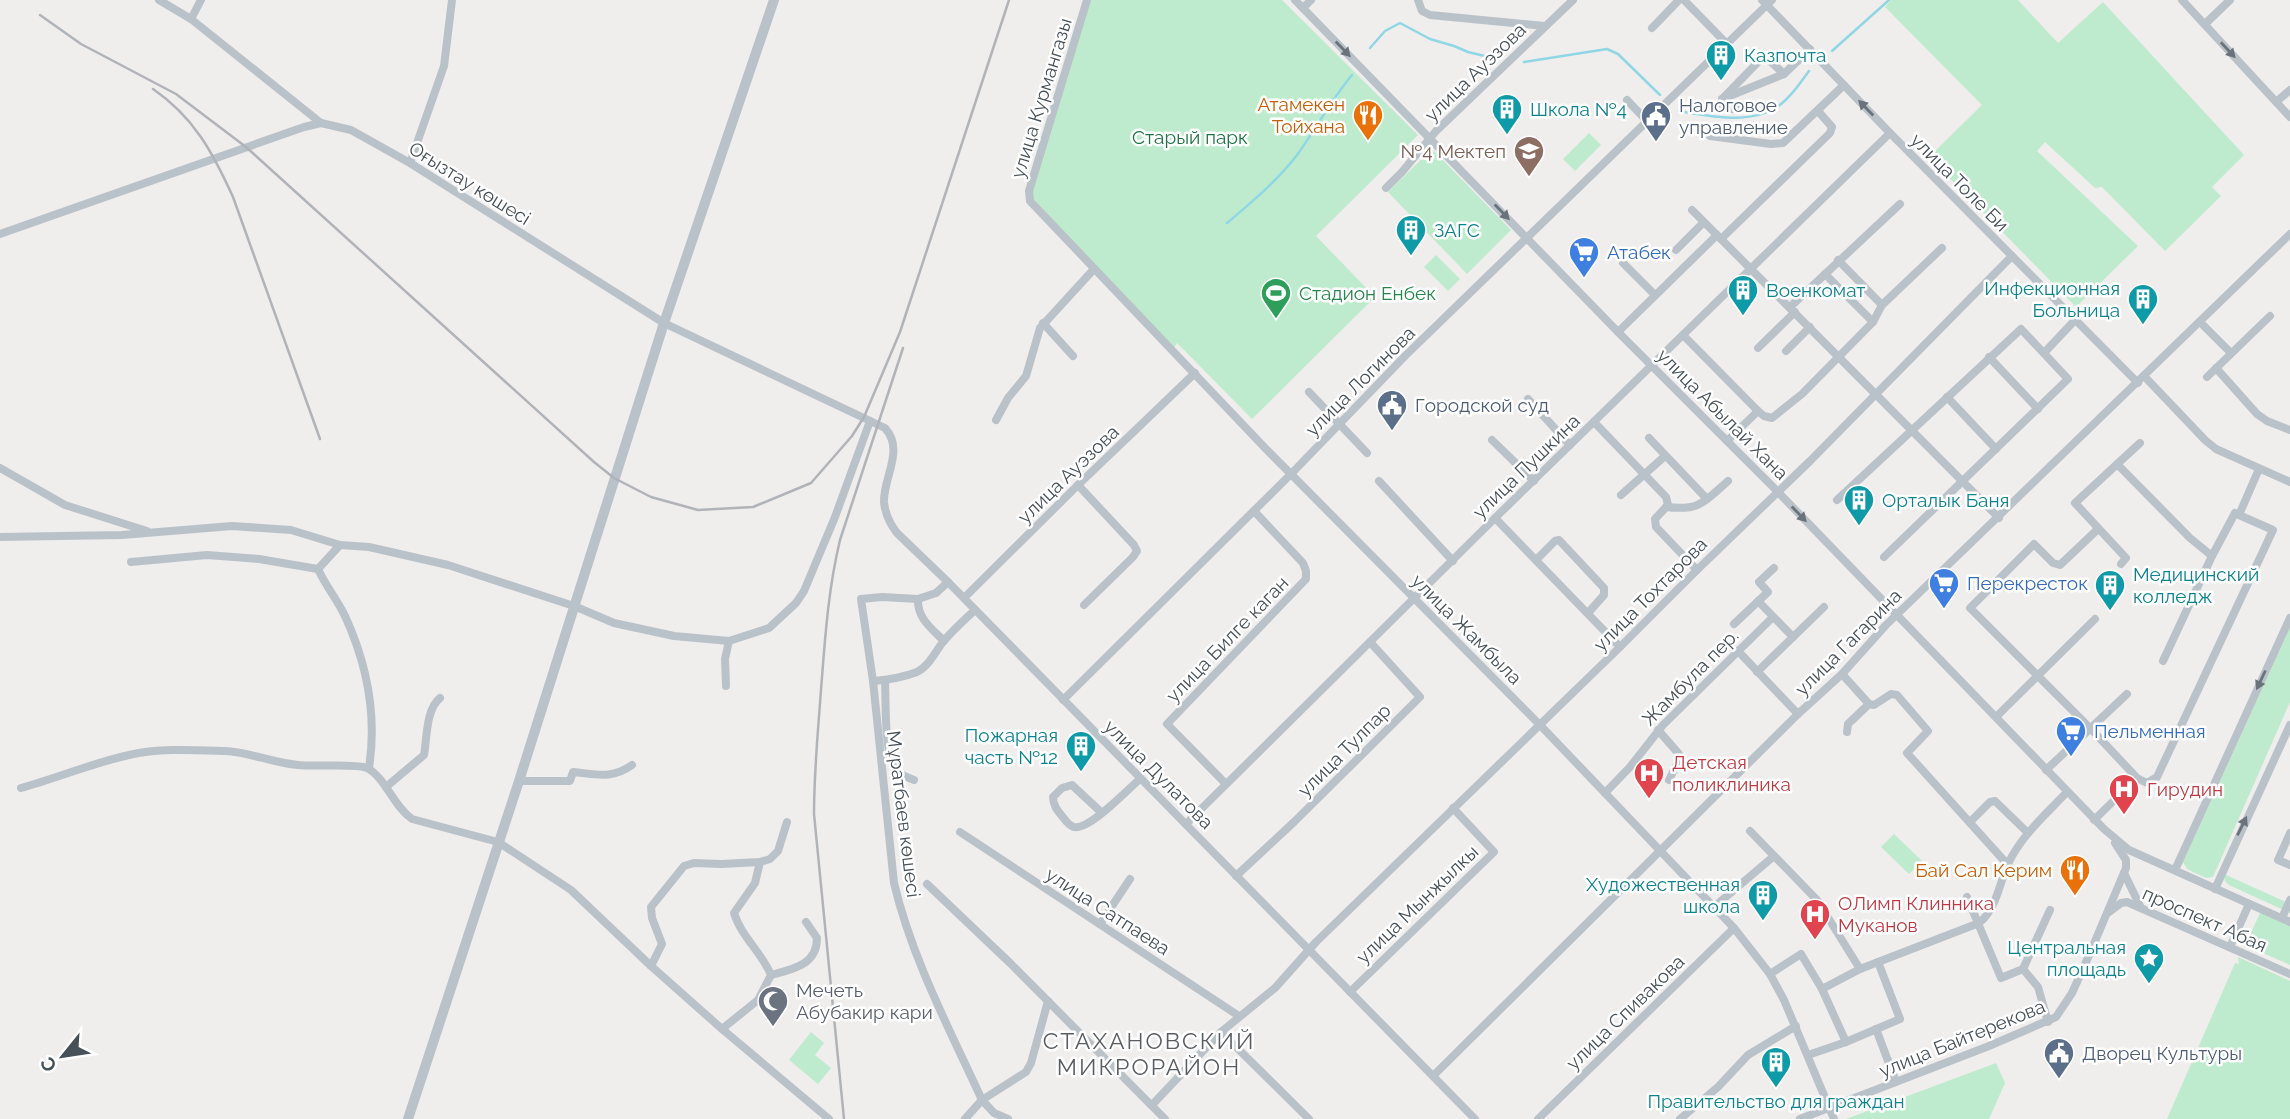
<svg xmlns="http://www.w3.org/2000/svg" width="2290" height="1119" font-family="Raleway,sans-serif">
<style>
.green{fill:#beebcd}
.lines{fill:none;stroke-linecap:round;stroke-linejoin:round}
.stream{stroke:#8fd7e5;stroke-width:2.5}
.minor{stroke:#bac2c9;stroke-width:8}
.tertiary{stroke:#bac2c9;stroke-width:10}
.rail{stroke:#b0b3b7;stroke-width:2.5}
.oneway{fill:#6a737b}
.labels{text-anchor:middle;stroke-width:5;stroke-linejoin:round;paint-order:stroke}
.culture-label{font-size:19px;fill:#0d838f;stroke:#fff;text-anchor:start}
.street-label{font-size:19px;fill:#475159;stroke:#fff}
.food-label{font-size:19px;fill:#c56008;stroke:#fff;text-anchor:end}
.service-label{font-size:19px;fill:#4e5e75;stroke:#fff;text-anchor:start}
.park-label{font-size:19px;fill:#1d7545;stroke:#fff}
.education-label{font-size:19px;fill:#785e54;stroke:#fff;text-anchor:end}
.shop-label{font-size:19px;fill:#366cbe;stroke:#fff;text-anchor:start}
.leisure-label{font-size:19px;fill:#27864d;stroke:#fff;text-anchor:start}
.health-label{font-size:19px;fill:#be3a42;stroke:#fff;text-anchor:start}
.worship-label{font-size:19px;fill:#5b616d;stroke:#fff;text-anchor:start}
.quarter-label{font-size:23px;letter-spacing:2px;fill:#5a5e62;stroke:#fff}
</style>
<rect width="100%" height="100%" fill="#f0eded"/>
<g class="green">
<polygon points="1090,0 1282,0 1418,135 1316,236 1375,297 1252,419 1177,343 1174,348 1031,196"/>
<polygon points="1891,0 2018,0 2058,43 2103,2 2244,155 2212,187 2221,196 2165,251 2102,187 2095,188 2045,142 2037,151 2138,246 2076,307 1929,157 1982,105 1885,7"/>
<polygon points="1589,133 1601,145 1575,171 1563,159"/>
<polygon points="1432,149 1511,230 1467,274 1388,192"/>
<polygon points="1436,255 1460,279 1448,291 1424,267"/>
<polygon points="2290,628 2290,702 2213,877 2206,878 2187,869 2183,862"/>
<polygon points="1894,834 1922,861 1909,874 1881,847"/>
<polygon points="2224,874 2290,904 2290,913 2229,885 2225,881"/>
<polygon points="2261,911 2290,922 2290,965 2249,947 2247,941"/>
<polygon points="2238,957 2290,981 2290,1119 2167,1119 2235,963 2239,964"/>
<polygon points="811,1032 824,1043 815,1055 831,1068 818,1084 789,1060"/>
<polygon points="1996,1063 2005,1083 1989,1119 1846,1119"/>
</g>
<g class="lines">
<g class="stream">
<polyline points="1370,48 1385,31 1400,23 1430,39 1454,46 1468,52 1497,59"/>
<polyline points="1832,51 1889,0"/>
<polyline points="1524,62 1607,49 1618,54 1660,95"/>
<path d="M1679,111C1710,116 1754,126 1781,104C1793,95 1800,83 1809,71"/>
<path d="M1227,223C1252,202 1277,181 1297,155C1316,129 1331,100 1352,75"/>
</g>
<g class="minor">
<polyline points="159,0 191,19 321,123"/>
<polyline points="1087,0 1029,191 1030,201 1266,449 1540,725 1734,928 1770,974 1784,1000 1834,1119"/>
<polyline points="1295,0 1618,332 1778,492 2104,829 2129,850 2290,922"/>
<polyline points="1418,0 1422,11 1430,15 1545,26"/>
<polyline points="1684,0 1727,44"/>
<polyline points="1762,0 1890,133 2138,383"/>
<polyline points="2182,0 2290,117"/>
<polyline points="1303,8 1311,0"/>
<polyline points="191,19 201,0"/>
<polyline points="2205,24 2230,0"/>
<polyline points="1652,28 1679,0"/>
<polyline points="1724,97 1762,58 1768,59 1784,74"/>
<polyline points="1722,99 1784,74 1810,49"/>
<polyline points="1722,99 1721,103 1726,109 1737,109"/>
<polyline points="1627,100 1647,121"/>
<polyline points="2276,102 2290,90"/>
<polyline points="1710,136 1771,144 1783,143 1844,85"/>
<polyline points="410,163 444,66 452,0"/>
<polyline points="1386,188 1402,172 1436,131 1573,0"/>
<polyline points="1692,210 1999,518"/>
<path d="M0,234L304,127L321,123L351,130L410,163L664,323L885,428C905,450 883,478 884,502C885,513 890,524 897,533L948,582L1475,1119"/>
<polyline points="1721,239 1830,133 1832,127 1818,111"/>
<polyline points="1676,250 1704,222"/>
<polyline points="1838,260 1882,305"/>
<polyline points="1623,263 1655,295"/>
<polyline points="1825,274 1873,322"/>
<polyline points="1790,307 1900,204"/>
<polyline points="2200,322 2231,353"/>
<polyline points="1043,323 1073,356"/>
<polyline points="1618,332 1717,235"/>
<polyline points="1683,335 1758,411 1764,416 1772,418 1802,394 1873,322 1882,305 1942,248"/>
<polyline points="1758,348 1795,312"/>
<polyline points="1786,351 1810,327"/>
<polyline points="2044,353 2075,320"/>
<polyline points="1989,357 2038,409"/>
<polyline points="2216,368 2257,414 2267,421 2290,430"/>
<polyline points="2145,377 2205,440 2216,449 2290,482"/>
<polyline points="2207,377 2270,316"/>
<polyline points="1309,392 1367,453"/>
<polyline points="1947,397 1996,449"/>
<polyline points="1528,399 1570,445"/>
<polyline points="996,420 1008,398 1026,376 1040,328 1094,269"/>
<polyline points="1594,422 1666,497 1668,505 1655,519 1656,527 1697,570"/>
<polyline points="1649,438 1707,499"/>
<polyline points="1492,440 1534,481"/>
<polyline points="1727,441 1758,411"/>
<polyline points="2117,464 2190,538 2212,556"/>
<polyline points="0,468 65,505 147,531"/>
<polyline points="1379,481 1453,561"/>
<polyline points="1078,485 1134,545 1137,551 1133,557 1084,605"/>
<polyline points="1621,495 1665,456"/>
<polyline points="1837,500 2021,329 2068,379 1884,557"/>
<path d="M1666,507C1700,511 1704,502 1728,481"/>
<polyline points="1495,518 1620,647"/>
<polyline points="2098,529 2060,565 2053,563 2034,544 1970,608 2091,729 2137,778 2147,783 2157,777 2273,530 2239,515 2259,469"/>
<polyline points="0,537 122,535 232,526 291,530 340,545 369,547 448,565 574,606 614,623 674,636 729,641 769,628 796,603 804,591 835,517 870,421"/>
<polyline points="1536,560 1555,541 1559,540 1604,588 1604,595 1588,613"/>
<polyline points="131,562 207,555 259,559 318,569"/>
<polyline points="2121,564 2126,558 2075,503 2140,443"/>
<path d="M318,569C325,585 337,599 345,616C367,664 377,716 369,768"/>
<polyline points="318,569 340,545"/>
<path d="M948,582L936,593L918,599L882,597L861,599L873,681L894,883C912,959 950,1030 982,1100L994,1113L1008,1119"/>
<polyline points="964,598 1078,485 1195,373"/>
<path d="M918,599C917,618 931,628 944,641"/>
<polyline points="1758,601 1793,637"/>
<polyline points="1734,624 1768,592 1759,582 1774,568"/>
<polyline points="1738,651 1798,714"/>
<polyline points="2163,661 2212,556 2235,513"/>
<polyline points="1757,672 1824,607"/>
<polyline points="1842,674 1869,704"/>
<path d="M885,680C886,700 884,753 895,769C899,775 907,777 914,780"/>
<path d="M873,681C887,680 904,677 917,672C929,666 935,652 943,642C952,631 964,620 975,610"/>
<polyline points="726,686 725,659 729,641"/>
<polyline points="1063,700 1292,473 1405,356 1772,0"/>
<polyline points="1996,717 2095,619"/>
<polyline points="1658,730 1679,754 1680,758 1669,780"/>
<polyline points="1847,732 1848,724 1869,704 1874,705 1891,694 1897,695 1928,731 1907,753 2008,865"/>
<polyline points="2046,770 2127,694"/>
<path d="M519,781H570L573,772C596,774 611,780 632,765"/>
<polyline points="1226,784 1167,724 1306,579 1306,571 1303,563 1254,511"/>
<path d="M386,787L424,755C427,738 426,709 440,698"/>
<path d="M21,788C57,778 93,763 129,755C159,748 194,750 225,751C249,752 273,763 298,765C314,767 356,763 367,768C385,777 394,807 412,819L498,842L571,890L651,966L722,1029L829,1119"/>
<polyline points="1605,793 1630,767 1663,725 1773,617"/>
<path d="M1102,813L1072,785L1062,788L1053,797C1053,805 1057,810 1062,816C1065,820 1069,826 1074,827C1089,831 1128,789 1140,779"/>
<polyline points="2094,820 2137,778"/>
<polyline points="1970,822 1990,802 1995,801 2028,833"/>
<polyline points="1186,824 1495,518 1890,133"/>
<polyline points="1750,831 1817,900 1860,969"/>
<polyline points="960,832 1239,1016"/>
<polyline points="2290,833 2278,860 2290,865"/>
<polyline points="2175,870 2290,618"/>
<polyline points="2124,873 2141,908"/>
<polyline points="1236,876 1294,822 1420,697 1370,642"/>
<polyline points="927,884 1010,963 1165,1119"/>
<polyline points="2215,889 2290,725"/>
<polyline points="1967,897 2001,978 2023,969 2050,910"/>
<polyline points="1714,907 1774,856"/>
<polyline points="2109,912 2121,903 2127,902 2290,974"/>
<polyline points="2282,918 2290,900"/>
<polyline points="1100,924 1130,879"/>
<polyline points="2230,947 2249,904"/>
<polyline points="651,966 662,944 652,918 651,907 684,866 694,863 721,864 760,862 770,859 778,851 787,822"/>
<polyline points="2023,969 2038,987 2048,1022"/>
<polyline points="1770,974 1801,954 1822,989 1846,1042"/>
<path d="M771,975C793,969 817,965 817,938L806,922"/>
<path d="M1822,989L1860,969L1979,923C1997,908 1999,884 2008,864C2021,836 2046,814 2067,792"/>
<polyline points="1350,992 1494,852 1453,808"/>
<path d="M722,1029L758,1000L771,975C762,953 741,936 734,913L755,883L760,862"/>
<polyline points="1876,1029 1896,1082"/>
<polyline points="1221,1032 1309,1119"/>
<polyline points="1808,1055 1846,1042 1900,1019 1878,962"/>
<polyline points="1433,1076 1798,714 1842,674 1886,625 2290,234"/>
<polyline points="1152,1105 1221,1032 1275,988 1316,942 1620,647 1697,570 1810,461 2012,256"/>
<polyline points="965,1119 982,1100 1026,1072 1031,1063 1048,1001"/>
<polyline points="1538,1119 1734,928"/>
<polyline points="1680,1119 1718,1087 1748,1055 1796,1026"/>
<polyline points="1800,1119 1989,1046 2056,1017 2072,993 2090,953 2126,868 2126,860 2115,843"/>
</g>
<polyline class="tertiary" points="408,1119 519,781 664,323 774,0"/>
<g class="rail">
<polyline points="40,15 81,44 176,94 246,147 594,462 614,478 651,497 698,510 753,507 811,483 852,436 864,417 900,332 1009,0"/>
<path d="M153,89C194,117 213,153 233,197L320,439"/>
<path d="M844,1119L814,814C814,772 818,731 821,690C825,639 828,590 840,540L903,348"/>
</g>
</g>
<defs><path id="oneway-solid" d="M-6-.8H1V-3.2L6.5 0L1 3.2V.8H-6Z" transform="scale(1.75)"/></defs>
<g class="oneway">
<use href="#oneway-solid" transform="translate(1343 49) rotate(46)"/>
<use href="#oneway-solid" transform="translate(2228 50) rotate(47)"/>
<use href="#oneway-solid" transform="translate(1866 108) rotate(-134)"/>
<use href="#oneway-solid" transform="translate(1502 212) rotate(46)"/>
<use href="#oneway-solid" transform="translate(1799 514) rotate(46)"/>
<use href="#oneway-solid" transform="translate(2261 680) rotate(115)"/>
<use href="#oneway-solid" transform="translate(2242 826) rotate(-64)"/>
</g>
<defs>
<g id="building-pin" transform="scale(1.575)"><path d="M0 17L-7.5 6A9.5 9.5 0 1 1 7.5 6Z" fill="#0f9aa8" stroke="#fff"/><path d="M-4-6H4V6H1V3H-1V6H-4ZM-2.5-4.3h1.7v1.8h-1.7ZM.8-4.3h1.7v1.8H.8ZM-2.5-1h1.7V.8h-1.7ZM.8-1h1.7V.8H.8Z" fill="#fff"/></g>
<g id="restaurant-pin" transform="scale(1.575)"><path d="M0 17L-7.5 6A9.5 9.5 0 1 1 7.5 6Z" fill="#e8710a" stroke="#fff"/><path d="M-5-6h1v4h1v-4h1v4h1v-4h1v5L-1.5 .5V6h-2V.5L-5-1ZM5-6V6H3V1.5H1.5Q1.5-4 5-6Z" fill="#fff"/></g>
<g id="civic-pin" transform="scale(1.575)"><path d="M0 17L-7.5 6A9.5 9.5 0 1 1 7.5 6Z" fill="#5c6f8a" stroke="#fff"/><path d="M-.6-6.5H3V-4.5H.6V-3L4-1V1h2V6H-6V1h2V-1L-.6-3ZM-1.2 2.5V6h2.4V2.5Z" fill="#fff"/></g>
<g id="school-pin" transform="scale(1.575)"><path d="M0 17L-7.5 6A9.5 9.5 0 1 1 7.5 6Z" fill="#8d6e63" stroke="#fff"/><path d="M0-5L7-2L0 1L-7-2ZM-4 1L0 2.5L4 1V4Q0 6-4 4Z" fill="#fff"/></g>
<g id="supermarket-pin" transform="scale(1.575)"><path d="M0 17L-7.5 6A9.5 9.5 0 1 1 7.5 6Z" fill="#3f7fe0" stroke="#fff"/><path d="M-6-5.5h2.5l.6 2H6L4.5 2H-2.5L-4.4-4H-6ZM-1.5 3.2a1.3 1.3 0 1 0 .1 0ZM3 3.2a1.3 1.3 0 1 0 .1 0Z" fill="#fff"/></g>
<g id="stadium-pin" transform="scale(1.575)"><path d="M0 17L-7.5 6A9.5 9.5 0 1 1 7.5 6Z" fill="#2e9e5b" stroke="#fff"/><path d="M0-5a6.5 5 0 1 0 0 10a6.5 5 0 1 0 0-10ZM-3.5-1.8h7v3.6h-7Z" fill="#fff"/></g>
<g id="hospital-pin" transform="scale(1.575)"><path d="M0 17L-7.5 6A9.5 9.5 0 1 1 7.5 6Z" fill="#e0444e" stroke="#fff"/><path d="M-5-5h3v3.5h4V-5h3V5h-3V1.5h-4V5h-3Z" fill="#fff"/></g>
<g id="sight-pin" transform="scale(1.575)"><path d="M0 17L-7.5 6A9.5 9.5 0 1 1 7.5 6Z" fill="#0f9aa8" stroke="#fff"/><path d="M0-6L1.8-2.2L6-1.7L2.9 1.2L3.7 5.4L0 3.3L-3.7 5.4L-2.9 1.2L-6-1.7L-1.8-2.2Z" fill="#fff"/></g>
<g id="mosque-pin" transform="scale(1.575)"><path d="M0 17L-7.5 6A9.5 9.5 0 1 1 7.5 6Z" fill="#6b7280" stroke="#fff"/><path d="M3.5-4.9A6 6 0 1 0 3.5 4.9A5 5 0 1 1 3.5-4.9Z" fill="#fff"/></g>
</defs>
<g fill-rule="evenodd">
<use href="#building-pin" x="1721" y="55"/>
<use href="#building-pin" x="1507" y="109"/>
<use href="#restaurant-pin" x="1368" y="115"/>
<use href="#civic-pin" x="1656" y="116"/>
<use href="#school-pin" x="1529" y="151"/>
<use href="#building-pin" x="1411" y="230"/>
<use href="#supermarket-pin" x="1584" y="252"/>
<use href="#building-pin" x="1743" y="290"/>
<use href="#stadium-pin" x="1276" y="293"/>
<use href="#building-pin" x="2143" y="299"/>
<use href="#civic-pin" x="1392" y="405"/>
<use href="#building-pin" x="1859" y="500"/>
<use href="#supermarket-pin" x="1944" y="583"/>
<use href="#building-pin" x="2110" y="585"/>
<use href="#supermarket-pin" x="2071" y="731"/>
<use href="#building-pin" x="1081" y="746"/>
<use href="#hospital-pin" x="1649" y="773"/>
<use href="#hospital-pin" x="2124" y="789"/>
<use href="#restaurant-pin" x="2075" y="870"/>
<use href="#building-pin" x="1763" y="895"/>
<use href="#hospital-pin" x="1815" y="914"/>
<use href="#sight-pin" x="2149" y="958"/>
<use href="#mosque-pin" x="773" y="1001"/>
<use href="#civic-pin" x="2059" y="1053"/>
<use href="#building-pin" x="1776" y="1062"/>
</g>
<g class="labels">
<g class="culture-label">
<text x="1744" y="62">Казпочта</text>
<text x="1530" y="116">Школа №4</text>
<text x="1434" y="237">ЗАГС</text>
<text x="2120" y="295" text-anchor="end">Инфекционная<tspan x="2120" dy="22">Больница</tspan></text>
<text x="1766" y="297">Военкомат</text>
<text x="1882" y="507">Орталык Баня</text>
<text x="2133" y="581">Медицинский<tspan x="2133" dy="22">колледж</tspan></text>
<text x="1058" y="742" text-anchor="end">Пожарная<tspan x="1058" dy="22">часть №12</tspan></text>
<text x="1740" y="891" text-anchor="end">Художественная<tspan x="1740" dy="22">школа</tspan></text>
<text x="2126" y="954" text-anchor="end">Центральная<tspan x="2126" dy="22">площадь</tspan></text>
<text x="1776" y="1108" text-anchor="middle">Правительство для граждан</text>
</g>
<g class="street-label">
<text transform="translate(1475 72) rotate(-44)" y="7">улица Ауэзова</text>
<text transform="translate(1041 98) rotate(-73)" y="7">улица Курмангазы</text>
<text transform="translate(1960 182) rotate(45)" y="7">улица Толе Би</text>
<text transform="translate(470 183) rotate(32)" y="7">Оғызтау көшесі</text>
<text transform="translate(1360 381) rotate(-45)" y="7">улица Логинова</text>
<text transform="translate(1723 414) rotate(45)" y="7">улица Абылай Хана</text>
<text transform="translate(1526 466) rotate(-44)" y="7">улица Пушкина</text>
<text transform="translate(1068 474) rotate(-44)" y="7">улица Ауэзова</text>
<text transform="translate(1650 594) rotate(-45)" y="7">улица Тохтарова</text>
<text transform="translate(1467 629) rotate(45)" y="7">улица Жамбыла</text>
<text transform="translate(1227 639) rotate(-46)" y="7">улица Билге каган</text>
<text transform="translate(1848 642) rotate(-45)" y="7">улица Гагарина</text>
<text transform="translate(1690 677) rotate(-45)" y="7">Жамбула пер.</text>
<text transform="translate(1344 750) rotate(-45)" y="7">улица Тулпар</text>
<text transform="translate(1159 774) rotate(45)" y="7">улица Дулатова</text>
<text transform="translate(904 814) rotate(83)" y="7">Мұратбаев көшесі</text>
<text transform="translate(1417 904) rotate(-44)" y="7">улица Мынжылкы</text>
<text transform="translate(1108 911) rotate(33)" y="7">улица Сатпаева</text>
<text transform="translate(2205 919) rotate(24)" y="7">проспект Абая</text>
<text transform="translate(1625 1012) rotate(-44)" y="7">улица Спивакова</text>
<text transform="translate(1962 1038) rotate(-22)" y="7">улица Байтерекова</text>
</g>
<g class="food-label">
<text x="1345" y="111">Атамекен<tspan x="1345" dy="22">Тойхана</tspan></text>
<text x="2052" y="877">Бай Сал Керим</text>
</g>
<g class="service-label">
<text x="1679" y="112">Налоговое<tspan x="1679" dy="22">управление</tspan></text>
<text x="1415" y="412">Городской суд</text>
<text x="2082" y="1060">Дворец Культуры</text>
</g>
<g class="park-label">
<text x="1190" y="144">Старый парк</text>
</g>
<g class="education-label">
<text x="1506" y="158">№4 Мектеп</text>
</g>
<g class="shop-label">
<text x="1607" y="259">Атабек</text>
<text x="1967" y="590">Перекресток</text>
<text x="2094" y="738">Пельменная</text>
</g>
<g class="leisure-label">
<text x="1299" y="300">Стадион Енбек</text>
</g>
<g class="health-label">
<text x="1672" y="769">Детская<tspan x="1672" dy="22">поликлиника</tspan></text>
<text x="2147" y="796">Гирудин</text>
<text x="1838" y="910">ОЛимп Клинника<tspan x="1838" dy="22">Муканов</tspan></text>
</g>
<g class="worship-label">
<text x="796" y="997">Мечеть<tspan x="796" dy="22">Абубакир кари</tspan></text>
</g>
<g class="quarter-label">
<text x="1149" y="1049">СТАХАНОВСКИЙ<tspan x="1149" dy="26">МИКРОРАЙОН</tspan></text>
</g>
</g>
<g transform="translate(63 1056) rotate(240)" stroke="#ffffff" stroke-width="5" paint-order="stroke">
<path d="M0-5L12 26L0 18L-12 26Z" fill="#475159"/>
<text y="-10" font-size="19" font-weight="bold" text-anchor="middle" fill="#475159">С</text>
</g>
</svg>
